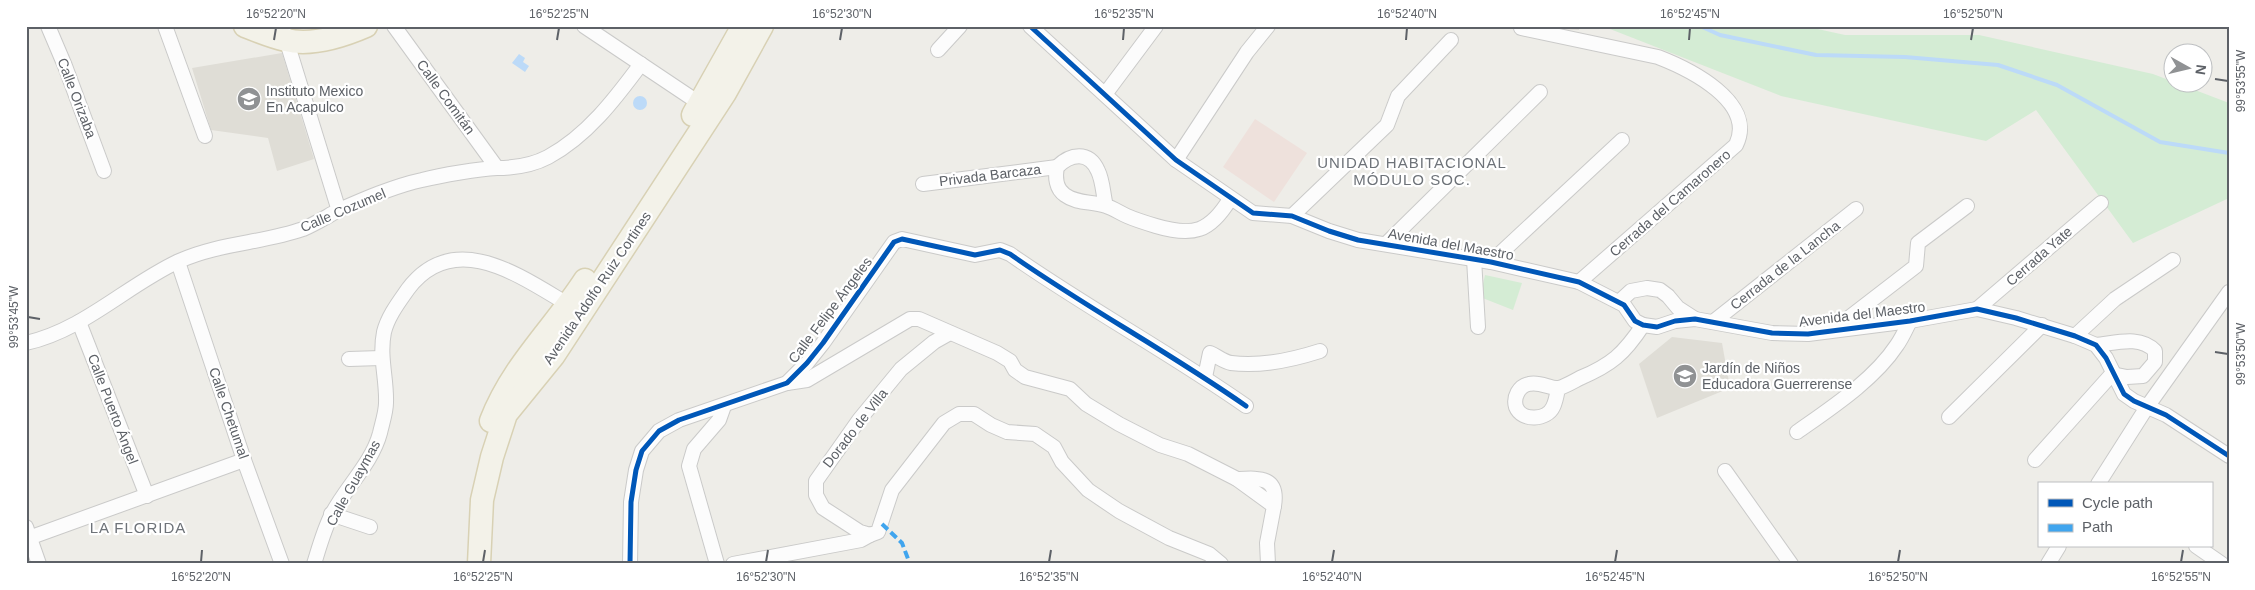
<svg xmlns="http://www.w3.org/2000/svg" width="2255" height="590" font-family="Arial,sans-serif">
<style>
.education{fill:#dfddd6}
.medical{fill:#eee1dc}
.green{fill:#d4ecd4}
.water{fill:#bcdaf8}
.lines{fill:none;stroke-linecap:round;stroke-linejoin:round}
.stream{stroke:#bcdaf8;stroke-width:4}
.minor-casing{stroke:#cacac9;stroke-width:16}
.primary-casing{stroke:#d8d1b4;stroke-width:25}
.minor{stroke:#fcfcfc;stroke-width:14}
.primary{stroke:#f3f2e9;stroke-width:22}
.quiet{stroke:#40a5ee;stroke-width:4;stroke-dasharray:8 4;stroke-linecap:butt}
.cycleway-casing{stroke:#fff;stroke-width:8}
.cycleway{stroke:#0057b8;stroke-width:5}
.ticks{fill:none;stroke:#5d6167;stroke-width:2}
.labels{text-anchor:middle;stroke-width:4.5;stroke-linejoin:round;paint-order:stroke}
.poi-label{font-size:14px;fill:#5d6167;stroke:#fff;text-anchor:start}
.street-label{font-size:14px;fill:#5d6167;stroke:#fff}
.neighbourhood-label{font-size:15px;letter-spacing:1px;fill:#6e7379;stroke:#fff}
.neatline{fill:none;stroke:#5d6167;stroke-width:2}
.ticks-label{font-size:12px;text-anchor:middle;fill:#5d6167}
</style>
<rect width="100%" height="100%" fill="#eeede8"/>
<g class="education">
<polygon points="1492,26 1580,26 1579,30"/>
<polygon points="282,53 314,159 277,171 268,138 211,130 192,68"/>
<polygon points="1672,337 1722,343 1730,388 1657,418 1639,364"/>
</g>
<polygon class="medical" points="1255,119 1307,153 1274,202 1223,167"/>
<g class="green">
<polygon points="1608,26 1804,26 1845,35 1979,35 2153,74 2229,103 2229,198 2133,243 2036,110 1986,141 1781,96 1610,29"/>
<polygon points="1485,275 1522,283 1513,310 1480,297"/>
</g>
<g class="water">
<polygon points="519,54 525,58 523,62 529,66 525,72 512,63"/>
<circle cx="640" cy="103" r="7"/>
</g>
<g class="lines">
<polyline class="stream" points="1700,26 1720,35 1816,55 1905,57 1998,65 2057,85 2160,142 2229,153"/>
<g class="minor-casing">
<g id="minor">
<polyline points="48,26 65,66 104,171"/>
<polyline points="165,26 205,136"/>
<polyline points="282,26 339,211"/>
<polyline points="394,26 497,168"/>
<polyline points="584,26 705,107"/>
<polyline points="1030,26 1176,160 1253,213 1292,216 1329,231 1358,240 1491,262 1579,282 1624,305 1635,321 1643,325 1657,327 1675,321 1695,319 1772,333 1808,334 1910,321 1977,309 2016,318 2075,336 2096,345 2106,358 2124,394 2134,401 2166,415 2229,456"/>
<path d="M1521,28L1658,57C1689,69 1757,102 1736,145L1579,282"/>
<polyline points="938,50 960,26"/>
<polyline points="1106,93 1156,26"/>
<polyline points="1176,160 1247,52 1268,26"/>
<polyline points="923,184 1057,167"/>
<path d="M1106,206C1103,195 1103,181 1098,171C1089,150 1070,154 1057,167C1055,177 1056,189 1065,195C1077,204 1092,201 1106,206C1113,208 1120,213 1127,216C1136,220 1146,223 1156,226C1193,237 1210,232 1230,199"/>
<polyline points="1292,216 1387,125 1398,96 1451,40"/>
<polyline points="1386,244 1540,92"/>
<polyline points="1474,259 1478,327"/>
<polyline points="178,262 244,460 282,564"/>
<polyline points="1491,262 1622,140"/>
<polyline points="1619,302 1631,291 1647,288 1660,290 1668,296 1678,308 1695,319"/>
<polyline points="1977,309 2101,203"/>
<polyline points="79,322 147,496"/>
<polyline points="1713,322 1856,209"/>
<polyline points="1833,330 1916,266 1918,243 1967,206"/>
<polyline points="950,333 934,342 901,369 859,420 816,481 816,495 823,508 860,532 870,535 878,532 892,490 944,423 959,414 974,414 991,425 1007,432 1035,434 1054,447 1062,462 1088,490 1119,511 1169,538 1209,554 1221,564"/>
<polyline points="2075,336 2115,299 2173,260"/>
<path d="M26,343C84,330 127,285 179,261C219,243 263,243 303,229C315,224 326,217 337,211C364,199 394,186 422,180C442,175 478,169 497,168C515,168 531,166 548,157C587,136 615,99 641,64"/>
<polyline points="349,359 381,358"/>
<path d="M1205,377L1210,353C1217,356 1224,362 1231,363C1261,367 1292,360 1320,351"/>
<polyline points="787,383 807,380 910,319 919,319 997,353 1010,361 1015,370 1025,377 1070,389 1086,404 1119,424 1160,445 1188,454 1237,479 1274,506 1267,543 1268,564"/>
<path d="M1558,388C1557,394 1556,401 1553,407C1547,420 1522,422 1516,407C1513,397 1519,386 1529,384C1540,381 1550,389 1559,388C1566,386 1574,381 1580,378C1611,365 1624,354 1643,325"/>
<polyline points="1949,417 2042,325"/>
<path d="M1797,432C1831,408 1874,380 1897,345C1902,338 1906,329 1910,321"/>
<path d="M2035,460L2112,374L2127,377L2143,376L2155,362V351C2140,335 2116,343 2096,345"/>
<polyline points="1725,471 1791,564"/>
<path d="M1237,479C1259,478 1279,476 1274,506"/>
<polyline points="2098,484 2147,407 2229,292"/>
<polyline points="331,514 370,527"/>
<polyline points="26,527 39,564"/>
<polyline points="26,539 244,460"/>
<polyline points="2196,546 2222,564"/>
<path d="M314,564C319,548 324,529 332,514C346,487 372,463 380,433C382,424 386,412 386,403C387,379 379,357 384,332C388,316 399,302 408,289C454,228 520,276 569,305"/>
<path d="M630,564L631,502L636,470L642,451L659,431L679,420L787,383L807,363L823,343L894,242L902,239L975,255L1000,250L1010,254C1087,308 1169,352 1246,406"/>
<polyline points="717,564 689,466 694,449 719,420 724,406"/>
<polyline points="733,564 861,540 870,535"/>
<polyline points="2048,564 2059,546"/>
</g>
</g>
<g class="primary-casing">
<g id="primary">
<path d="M245,26C258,31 272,37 286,40C311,46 343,36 366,26"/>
<polyline points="693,115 743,26"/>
<path d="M491,421C512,366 554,328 585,280"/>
<polyline points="479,564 482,500 492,457 506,414 554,355 725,93 762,26"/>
</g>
</g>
<use href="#minor" class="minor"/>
<use href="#primary" class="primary"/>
<polyline class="quiet" points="882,524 902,543 910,564"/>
<g class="cycleway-casing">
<g id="cycleway">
<polyline points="1030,26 1176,160 1253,213 1292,216 1329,231 1358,240 1491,262 1579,282 1624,305 1635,321 1643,325 1657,327 1675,321 1695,319 1772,333 1808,334 1910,321 1977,309 2016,318 2075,336 2096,345 2106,358 2124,394 2134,401 2166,415 2229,456"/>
<path d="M630,564L631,502L636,470L642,451L659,431L679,420L787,383L807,363L823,343L894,242L902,239L975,255L1000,250L1010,254C1087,308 1169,352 1246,406"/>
</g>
</g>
<use href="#cycleway" class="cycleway"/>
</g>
<path class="ticks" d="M274,40L276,28M557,40L559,28M840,40L842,28M1123,40L1124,28M1406,40L1407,28M1689,40L1690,28M1971,40L1973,28M2215,79L2228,81M28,317L40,319M2215,352L2228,354M201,562L202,550M483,562L485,550M766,562L768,550M1049,562L1051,550M1332,562L1334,550M1615,562L1617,550M1898,562L1900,550M2181,562L2183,550"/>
<defs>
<g id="school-disc" transform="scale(1.25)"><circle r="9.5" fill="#909294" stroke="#fff"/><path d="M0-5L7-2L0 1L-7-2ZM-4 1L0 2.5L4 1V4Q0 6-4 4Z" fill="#fff"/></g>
</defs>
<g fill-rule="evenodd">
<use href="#school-disc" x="249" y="99"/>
<use href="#school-disc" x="1685" y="376"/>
</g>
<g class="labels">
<g class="poi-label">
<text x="266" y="96">Instituto Mexico<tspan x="266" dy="16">En Acapulco</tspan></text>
<text x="1702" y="373">Jardín de Niños<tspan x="1702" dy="16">Educadora Guerrerense</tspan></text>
</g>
<g class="street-label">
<text transform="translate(446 97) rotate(54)" y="5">Calle Comitán</text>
<text transform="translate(77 98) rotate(69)" y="5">Calle Orizaba</text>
<text transform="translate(990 175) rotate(-7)" y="5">Privada Barcaza</text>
<text transform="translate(1670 203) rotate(-41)" y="5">Cerrada del Camaronero</text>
<text transform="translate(343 210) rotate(-23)" y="5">Calle Cozumel</text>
<text transform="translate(1451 244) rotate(10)" y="5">Avenida del Maestro</text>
<text transform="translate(2039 256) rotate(-41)" y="5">Cerrada Yate</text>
<text transform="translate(1785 265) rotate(-38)" y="5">Cerrada de la Lancha</text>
<text transform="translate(597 288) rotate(-56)" y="5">Avenida Adolfo Ruiz Cortines</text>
<text transform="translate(830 310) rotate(-53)" y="5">Calle Felipe Ángeles</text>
<text transform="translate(1862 314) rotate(-7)" y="5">Avenida del Maestro</text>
<text transform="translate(113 409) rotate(69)" y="5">Calle Puerto Ángel</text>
<text transform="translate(229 413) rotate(71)" y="5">Calle Chetumal</text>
<text transform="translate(855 428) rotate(-52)" y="5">Dorado de Villa</text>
<text transform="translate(353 483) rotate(-61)" y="5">Calle Guaymas</text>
</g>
<g class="neighbourhood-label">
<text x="1412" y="168">UNIDAD HABITACIONAL<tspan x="1412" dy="17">MÓDULO SOC.</tspan></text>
<text x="138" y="533">LA FLORIDA</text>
</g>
</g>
<rect width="2255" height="590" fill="none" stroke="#ffffff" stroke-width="55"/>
<rect x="2038" y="482" width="175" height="65" fill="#ffffff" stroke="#bec0c2"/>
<rect x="2048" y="499" width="25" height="8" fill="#0057b8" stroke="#bec0c2"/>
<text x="2082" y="508" font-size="15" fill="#5d6167">Cycle path</text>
<rect x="2048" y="524" width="25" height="8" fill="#40a5ee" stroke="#bec0c2"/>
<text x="2082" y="532" font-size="15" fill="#5d6167">Path</text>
<g transform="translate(2188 68) rotate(98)"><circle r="24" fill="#ffffff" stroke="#bec0c2"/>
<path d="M0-4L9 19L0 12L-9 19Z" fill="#909294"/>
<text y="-8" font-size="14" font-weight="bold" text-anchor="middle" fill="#5d6167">N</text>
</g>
<rect x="28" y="28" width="2200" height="534" class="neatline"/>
<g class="ticks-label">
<text x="276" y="18">16°52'20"N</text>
<text x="559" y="18">16°52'25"N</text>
<text x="842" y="18">16°52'30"N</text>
<text x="1124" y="18">16°52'35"N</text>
<text x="1407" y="18">16°52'40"N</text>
<text x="1690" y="18">16°52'45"N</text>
<text x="1973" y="18">16°52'50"N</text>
<text transform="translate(2241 81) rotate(-90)" y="4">99°53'55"W</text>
<text transform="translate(14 317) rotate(-90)" y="4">99°53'45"W</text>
<text transform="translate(2241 354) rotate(-90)" y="4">99°53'50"W</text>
<text x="201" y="581">16°52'20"N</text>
<text x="483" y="581">16°52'25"N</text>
<text x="766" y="581">16°52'30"N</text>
<text x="1049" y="581">16°52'35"N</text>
<text x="1332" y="581">16°52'40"N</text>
<text x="1615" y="581">16°52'45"N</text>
<text x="1898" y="581">16°52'50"N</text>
<text x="2181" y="581">16°52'55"N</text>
</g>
</svg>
